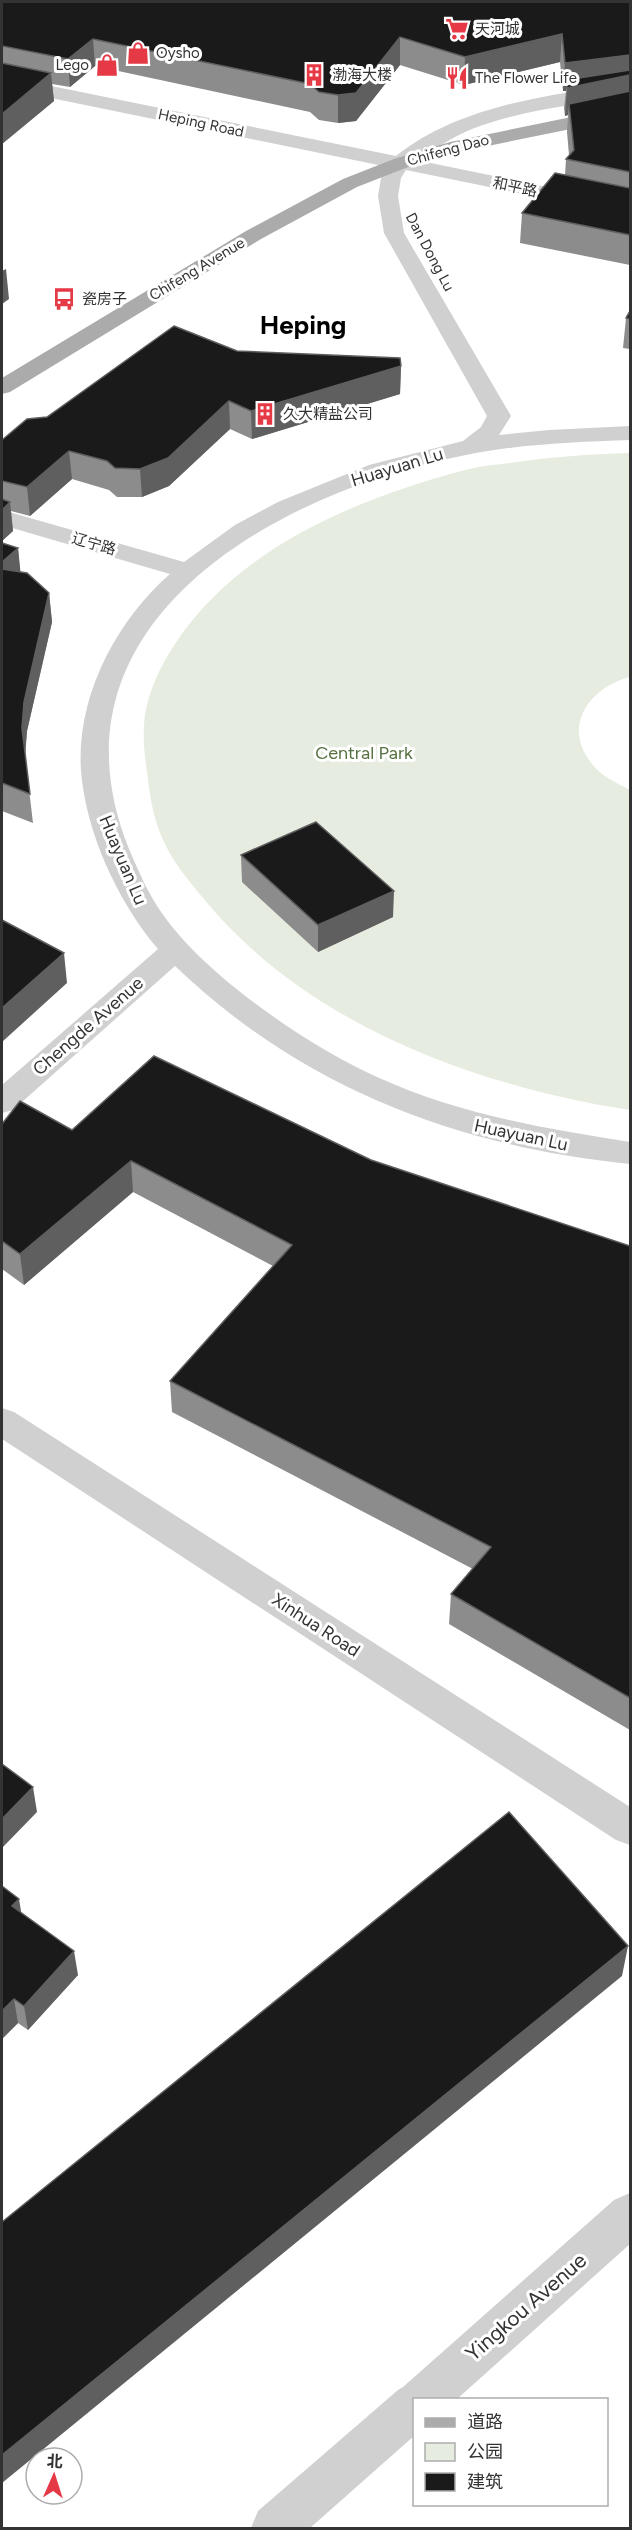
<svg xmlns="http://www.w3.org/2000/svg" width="632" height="2530" font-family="Figtree,'Noto Sans SC',sans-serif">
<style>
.green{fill:#e6ecdf}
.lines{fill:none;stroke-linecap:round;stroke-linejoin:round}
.minor{fill:#d0d0d0;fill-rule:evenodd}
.major{fill:#ababab;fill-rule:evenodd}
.wall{fill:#8c8c8c}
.shaded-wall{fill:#5f5f5f}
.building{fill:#1a1a1a;stroke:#5f5f5f;stroke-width:1.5}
.labels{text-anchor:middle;stroke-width:6;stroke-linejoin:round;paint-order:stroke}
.far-poi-label{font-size:15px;fill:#333;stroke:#fff;text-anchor:start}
.far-street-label{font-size:15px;fill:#333;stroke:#fff}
.street-label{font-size:18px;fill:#333;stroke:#fff}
.park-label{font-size:18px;fill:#56703f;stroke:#fff}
.near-street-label{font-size:21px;fill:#333;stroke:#fff}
.far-town-label{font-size:26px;font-weight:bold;fill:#000;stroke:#fff}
</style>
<rect width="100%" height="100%" fill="#fff"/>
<path class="green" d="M630,453V677C590,687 561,726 592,764C601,776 617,783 630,790V1110C475,1086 306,1024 203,898C190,882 175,865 166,846C154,823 150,798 147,772C145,758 143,742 144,727C145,698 159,668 175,644C239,547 356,499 465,470C479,466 495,465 509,463C550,457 590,454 630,453Z"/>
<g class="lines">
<g class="minor">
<path d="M2,76L396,156C460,105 552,94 630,84V96C578,105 523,109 472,129C452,137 435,149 416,160L630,204V216L406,170L401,178L398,196L404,233L511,416L499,435L549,430L630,426V440C575,442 520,444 466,455C280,491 37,621 129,849C139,872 149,896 164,916C207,977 310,1047 377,1077C458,1114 543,1128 630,1142V1164C458,1147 301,1087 175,966L13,1110L2,1113V1085L158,949C118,902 86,833 81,771C76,697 116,621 170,574L2,525V510L184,562L235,525L278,502L369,465L463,441L481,427L487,416L384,233L378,196L381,178L388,167L2,88Z"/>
<polygon points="2,1408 14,1412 630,1807 630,1845 616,1840 2,1439"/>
<polygon points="630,2193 630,2244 456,2400 414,2400 414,2436 310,2528 251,2528 258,2511 398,2390 403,2387 614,2200"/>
</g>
<polygon class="major" points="630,105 630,117 463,151 408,167 357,187 261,239 10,392 2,394 2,378 246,231 343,179 394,159 450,142"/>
</g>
<g class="wall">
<polygon points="2,2 630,2 630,265 520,243 522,213 565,175 566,159 569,155 567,132 568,115 565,116 564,108 566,91 563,91 560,62 464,85 400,65 356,121 338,123 319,120 310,112 95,66 70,87 52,84 54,101 2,144"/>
<polygon points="630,310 630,349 623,348 626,318"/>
<polygon points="237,351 401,366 400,394 252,439 230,429 169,486 142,497 117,497 109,490 72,479 30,516 11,511 13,531 2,541 2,440 47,417"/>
<polygon points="2,543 18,548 20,572 49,593 52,622 27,731 25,755 33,823 2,811"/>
<polygon points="241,855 393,917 318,952 242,882"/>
<polygon points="2,1124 72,1130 371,1160 630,1246 630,1730 449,1624 451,1594 473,1569 172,1412 170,1381 273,1266 133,1192 24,1285 2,1269"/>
<polygon points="2,1886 21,1912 78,1975 28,2030 18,2023 2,2039"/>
</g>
<g class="shaded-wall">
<polygon points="562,34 560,62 464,85 465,57"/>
<polygon points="400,37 400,65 356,121 338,123 338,95"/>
<polygon points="93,39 95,66 70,87 68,59"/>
<polygon points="630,55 630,92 569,104 568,115 565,116 567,88 566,80 566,91 563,91 565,63"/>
<polygon points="51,73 54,101 2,144 2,114"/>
<polygon points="6,269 9,299 2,304 2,271"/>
<polygon points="401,366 400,394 252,439 251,411"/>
<polygon points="229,401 230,429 169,486 142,497 140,469"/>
<polygon points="69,451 72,479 30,516 27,487"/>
<polygon points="10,502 13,531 2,541 2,510"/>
<polygon points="18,548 21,577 2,594 2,562"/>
<polygon points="49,593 52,622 27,731 25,757 22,728 24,702"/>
<polygon points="394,891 393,917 318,952 318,925"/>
<polygon points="64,953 67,983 2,1042 2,1008"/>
<polygon points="131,1161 133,1192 24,1285 20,1254"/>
<polygon points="33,1787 37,1812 2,1848 2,1819"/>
<polygon points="19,1899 23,1923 12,1906"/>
<polygon points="628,1946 622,1976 2,2483 2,2455"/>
<polygon points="74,1951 78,1975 28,2030 24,2006"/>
<polygon points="14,1999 18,2023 2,2039 2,2011"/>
</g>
<g class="building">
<polygon points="2,2 630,2 630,55 565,63 562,34 465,57 400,37 356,93 338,95 319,92 310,84 93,39 68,59 2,46"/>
<polygon points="2,63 51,73 2,114"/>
<polygon points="630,70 630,75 567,88 566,80"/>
<polygon points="630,91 630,172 566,159 574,150 569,104"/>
<polygon points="555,173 630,188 630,235 522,213"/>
<polygon points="630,311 630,319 626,318"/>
<polygon points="174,326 237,351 400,358 401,366 251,411 229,401 168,458 140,469 115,468 107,461 69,451 27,487 2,481 2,440 27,419 47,417"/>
<polygon points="2,499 10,502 2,510"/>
<polygon points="2,543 18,548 2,562"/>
<polygon points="2,569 27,573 49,593 24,702 22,728 30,794 2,783"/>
<polygon points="316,822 394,891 318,925 241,855"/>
<polygon points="2,920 64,953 2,1008"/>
<polygon points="154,1056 371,1160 630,1246 630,1698 451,1594 491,1547 170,1381 292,1245 131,1161 20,1254 2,1241 2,1124 20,1101 72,1130"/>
<polygon points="2,1764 33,1787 2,1819"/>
<polygon points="509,1812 628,1946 2,2455 2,2222"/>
<polygon points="2,1886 19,1899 12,1906 74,1951 24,2006 14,1999 2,2011"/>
</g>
<defs>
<g id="supermarket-bare" transform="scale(1.8)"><path d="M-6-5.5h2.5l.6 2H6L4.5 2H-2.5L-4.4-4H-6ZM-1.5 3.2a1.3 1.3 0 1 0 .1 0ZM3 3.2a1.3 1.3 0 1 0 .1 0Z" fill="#e63946" stroke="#fff" stroke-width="2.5" paint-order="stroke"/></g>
<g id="shop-bare" transform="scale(1.8)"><path d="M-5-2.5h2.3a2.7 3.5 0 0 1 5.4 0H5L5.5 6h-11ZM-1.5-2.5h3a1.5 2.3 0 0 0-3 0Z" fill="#e63946" stroke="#fff" stroke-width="2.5" paint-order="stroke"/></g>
<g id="building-bare" transform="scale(1.8)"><path d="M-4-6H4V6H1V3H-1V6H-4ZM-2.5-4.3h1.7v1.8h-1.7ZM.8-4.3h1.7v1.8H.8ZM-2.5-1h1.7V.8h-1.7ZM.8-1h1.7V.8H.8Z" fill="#e63946" stroke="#fff" stroke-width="2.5" paint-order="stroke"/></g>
<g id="restaurant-bare" transform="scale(1.8)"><path d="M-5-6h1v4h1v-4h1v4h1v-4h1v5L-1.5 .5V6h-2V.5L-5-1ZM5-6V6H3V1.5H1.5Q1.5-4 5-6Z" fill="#e63946" stroke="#fff" stroke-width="2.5" paint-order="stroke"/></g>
<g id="bus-bare" transform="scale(1.8)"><path d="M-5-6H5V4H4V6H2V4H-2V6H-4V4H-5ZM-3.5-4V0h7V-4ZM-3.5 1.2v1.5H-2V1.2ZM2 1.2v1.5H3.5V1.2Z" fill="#e63946" stroke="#fff" stroke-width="2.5" paint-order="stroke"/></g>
</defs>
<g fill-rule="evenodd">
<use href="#supermarket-bare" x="457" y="29"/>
<use href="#shop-bare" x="138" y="53"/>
<use href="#shop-bare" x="107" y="65"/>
<use href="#building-bare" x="314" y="75"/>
<use href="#restaurant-bare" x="457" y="78"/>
<use href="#bus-bare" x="64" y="299"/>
<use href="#building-bare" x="265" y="414"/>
</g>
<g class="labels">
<g class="far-poi-label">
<text x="475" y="34">天河城</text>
<text x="156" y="58">Oysho</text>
<text x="89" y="70" text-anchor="end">Lego</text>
<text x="332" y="80">渤海大楼</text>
<text x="475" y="83">The Flower Life</text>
<text x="82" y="304">瓷房子</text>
<text x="283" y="419">久大精盐公司</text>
</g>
<g class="far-street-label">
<text transform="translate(201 123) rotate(12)" y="5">Heping Road</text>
<text transform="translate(448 150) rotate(-15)" y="5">Chifeng Dao</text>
<text transform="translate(515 187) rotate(12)" y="5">和平路</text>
<text transform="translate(430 252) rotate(62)" y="5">Dan Dong Lu</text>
<text transform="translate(197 269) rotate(-31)" y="5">Chifeng Avenue</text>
<text transform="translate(94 544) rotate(16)" y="5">辽宁路</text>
</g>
<g class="street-label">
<text transform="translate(397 467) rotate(-17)" y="6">Huayuan Lu</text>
<text transform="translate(123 860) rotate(67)" y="6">Huayuan Lu</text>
<text transform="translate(88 1026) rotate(-41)" y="6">Chengde Avenue</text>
<text transform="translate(521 1135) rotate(12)" y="6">Huayuan Lu</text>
<text transform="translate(316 1625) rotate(33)" y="6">Xinhua Road</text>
</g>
<g class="park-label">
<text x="364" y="759">Central Park</text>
</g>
<g class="near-street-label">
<text transform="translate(526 2307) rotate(-41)" y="7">Yingkou Avenue</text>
</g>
<g class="far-town-label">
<text x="303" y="334">Heping</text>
</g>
</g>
<rect width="632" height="2530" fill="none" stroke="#333333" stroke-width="6"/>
<rect x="413" y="2398" width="195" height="108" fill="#ffffff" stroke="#adadad" stroke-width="1.5"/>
<rect x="425" y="2418" width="30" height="9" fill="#ababab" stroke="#adadad" stroke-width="1.5"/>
<text x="467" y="2428" font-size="18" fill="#333333">道路</text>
<rect x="425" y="2443" width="30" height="18" fill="#e6ecdf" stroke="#adadad" stroke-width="1.5"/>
<text x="467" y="2458" font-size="18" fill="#333333">公园</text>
<rect x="425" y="2473" width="30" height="18" fill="#1a1a1a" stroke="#adadad" stroke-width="1.5"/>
<text x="467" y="2488" font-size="18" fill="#333333">建筑</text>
<g transform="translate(54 2476) rotate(3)"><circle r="28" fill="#ffffff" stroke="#adadad" stroke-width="1.5"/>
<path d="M0-4.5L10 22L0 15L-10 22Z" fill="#e63946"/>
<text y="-9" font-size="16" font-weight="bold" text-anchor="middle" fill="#333333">北</text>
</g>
</svg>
